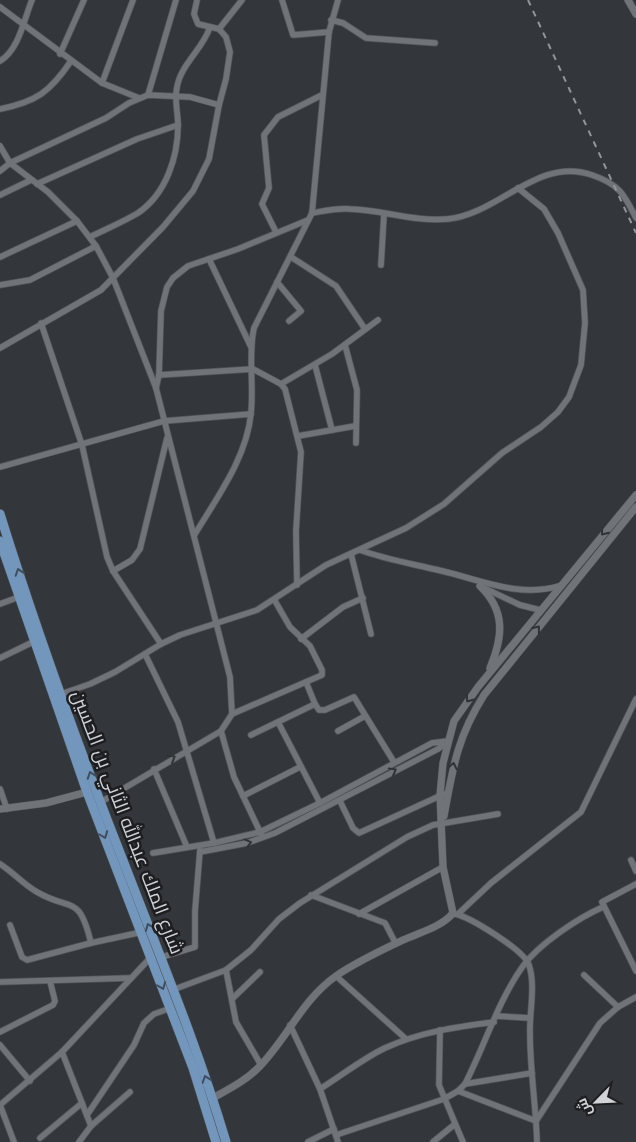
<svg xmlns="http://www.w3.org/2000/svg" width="636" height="1142" font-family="Jost,Cairo,sans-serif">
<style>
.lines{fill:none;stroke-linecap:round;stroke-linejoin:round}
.minor-casing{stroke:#515458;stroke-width:7}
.tertiary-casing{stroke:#515458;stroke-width:8}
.primary-casing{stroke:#515458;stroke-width:10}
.minor{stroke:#707479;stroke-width:5.5}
.tertiary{stroke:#707479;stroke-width:7}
.primary{stroke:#7296bc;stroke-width:9}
.rail{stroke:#929599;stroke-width:2;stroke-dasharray:6 6;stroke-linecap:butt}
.oneway{stroke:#313436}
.oneway2{stroke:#3e4e5e}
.labels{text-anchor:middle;stroke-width:5;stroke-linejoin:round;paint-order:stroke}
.street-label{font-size:19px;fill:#d1d3d6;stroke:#1c1e20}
</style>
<rect width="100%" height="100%" fill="#33373b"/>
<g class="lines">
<g class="minor-casing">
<g id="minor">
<polyline points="282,0 293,35 329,32"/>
<polyline points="0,7 102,83 139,98"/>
<polyline points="331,20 343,23 366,38 435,43"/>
<polyline points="219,29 242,0"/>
<polyline points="60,54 84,0"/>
<path d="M0,61C19,50 24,19 32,0"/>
<polyline points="102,83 133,0"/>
<polyline points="148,95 176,0"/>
<path d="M0,109C36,102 50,92 71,61"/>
<polyline points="0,146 10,163 48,192 77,221 96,246 113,278 156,388 230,677 232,714 221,731 101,802"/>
<polyline points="0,171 10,163 106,118 129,103 148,95 190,97 219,105"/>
<polyline points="37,184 137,139 178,125"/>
<polyline points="0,195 31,180"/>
<path d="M312,213C324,211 337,208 350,209C383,210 414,222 448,219C499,214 538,156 592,175C619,184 624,194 636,218"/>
<polyline points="276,232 262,204 269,188 264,135 278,117 322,95"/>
<path d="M90,237C106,229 123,222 138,213C166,194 178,157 178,125C178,113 174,99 177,87C181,64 203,49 210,27"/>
<polyline points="0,257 77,221"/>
<polyline points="291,257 336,286 365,329"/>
<polyline points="209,259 251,347"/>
<polyline points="381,265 384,214"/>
<polyline points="277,282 301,311 289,321"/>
<polyline points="0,285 30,280 96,246"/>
<polyline points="41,323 82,445 107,557 113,571 161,644"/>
<polyline points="345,345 357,390 356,443"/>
<polyline points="0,348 101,290 163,227 193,191 209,159 219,105 226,79 230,52 226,37 219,29 198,24 194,14 197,0"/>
<polyline points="315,365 332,430"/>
<polyline points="159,375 253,369 281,384 285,389 301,452 296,531 297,585"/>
<polyline points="281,384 332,354 378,320"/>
<polyline points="156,388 159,375 161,311 167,287 173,278 188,266 238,249 308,220"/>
<polyline points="298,436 355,426"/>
<polyline points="0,467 164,421 251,414"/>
<path d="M195,534C218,496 247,457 251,413C254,386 248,353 254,328L312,213L329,32L338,0"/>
<path d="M360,550C387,560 414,564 442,571C481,580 519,598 559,586"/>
<polyline points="351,554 371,634"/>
<polyline points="113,571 132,560 140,549 167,438"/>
<polyline points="484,588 520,605 540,610"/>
<polyline points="0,604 19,597"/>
<polyline points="301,639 343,607 363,598"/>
<polyline points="145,654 178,722 214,843"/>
<polyline points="0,658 35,641"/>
<polyline points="306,682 315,704"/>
<polyline points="61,694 90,684 115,672 161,644 180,635 257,610 326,565 406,528 444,504 502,453 541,427 558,412 569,397 581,365 585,323 583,290 558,233 544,209 518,188"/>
<polyline points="232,714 322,675 322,670 310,646 290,627 275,601"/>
<polyline points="278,722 320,803"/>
<polyline points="221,731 234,777 261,834"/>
<polyline points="338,731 365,716"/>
<polyline points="251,735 315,704 319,710 325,710 354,697 394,762"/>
<polyline points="154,769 187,847"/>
<polyline points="0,789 7,809"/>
<polyline points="243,796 300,767"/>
<polyline points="340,801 353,828 359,833 444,794"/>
<polyline points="200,852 247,843 275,833 438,749 448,741"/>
<polyline points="153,853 214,843 260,832 320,803 432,743 448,741"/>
<polyline points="631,860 636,871"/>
<path d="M0,864C13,872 23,884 37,892C71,912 79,893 91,943"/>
<polyline points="636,884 602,902 636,971"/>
<polyline points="311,895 385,923 396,944"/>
<polyline points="359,914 443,867"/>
<path d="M455,914C470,917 524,950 529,965C536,986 529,1013 530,1034C530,1070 536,1106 537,1142"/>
<polyline points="458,914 491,883 581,812 636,699"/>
<polyline points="10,925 22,957 27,960 91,943 142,932"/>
<polyline points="162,957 195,947 195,911 200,850"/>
<polyline points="226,970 236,1022 261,1065"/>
<polyline points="584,975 618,1007"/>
<polyline points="336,976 406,1039"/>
<polyline points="0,982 131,978"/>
<polyline points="175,989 226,970 251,950 279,919 300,903 407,837 433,825 498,814"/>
<polyline points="232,999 260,972"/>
<polyline points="496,1016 530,1018"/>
<polyline points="290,1025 320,1089 338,1142"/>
<polyline points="440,1030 439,1085 463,1142"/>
<polyline points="0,1032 53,1005 55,1001 50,981"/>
<polyline points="0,1045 30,1081"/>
<polyline points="62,1052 91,1126"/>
<polyline points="465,1084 532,1073"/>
<path d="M320,1089C341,1076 362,1059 385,1048C420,1032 456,1027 494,1022"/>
<polyline points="458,1091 536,1121 600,1023 618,1007 636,997"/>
<polyline points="0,1105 62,1052 151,957"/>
<polyline points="0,1105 14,1142"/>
<polyline points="87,1115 134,1045 144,1023 154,1014 171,1008"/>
<path d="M336,1135L444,1099L458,1091L465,1084C485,1045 498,1001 523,966C539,944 578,918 603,907"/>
<polyline points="40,1138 82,1103"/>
<polyline points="79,1142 91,1126 130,1092"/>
<polyline points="308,1142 334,1129"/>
<polyline points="433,1142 455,1124"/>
</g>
</g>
<g class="tertiary-casing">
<g id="tertiary">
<polyline points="628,0 636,14"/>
<path d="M480,586C506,611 503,637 490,668"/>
<polyline points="0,809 46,803 87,792"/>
<path d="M444,816C453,767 457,738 484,695L636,507"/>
<path d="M213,1098C229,1089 247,1080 260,1066C288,1037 302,1000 336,976C356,962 380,951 403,940C418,933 442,927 453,913L443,867L440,795L443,763L454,721L478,687L636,495"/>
</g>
</g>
<g class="primary-casing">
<g id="primary">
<path d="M0,514C38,636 82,757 129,876C163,964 199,1051 226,1142"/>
<polyline points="0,541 87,792 193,1068 216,1142"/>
</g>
</g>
<use href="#minor" class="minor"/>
<use href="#tertiary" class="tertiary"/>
<use href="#primary" class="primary"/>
<polyline class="rail" points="528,0 636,233"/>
</g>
<defs><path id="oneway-chevron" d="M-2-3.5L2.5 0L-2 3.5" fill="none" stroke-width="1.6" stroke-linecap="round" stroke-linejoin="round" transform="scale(1.25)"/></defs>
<g class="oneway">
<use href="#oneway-chevron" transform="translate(604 532) rotate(129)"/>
<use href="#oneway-chevron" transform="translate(537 629) rotate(-52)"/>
<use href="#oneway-chevron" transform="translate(469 699) rotate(125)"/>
<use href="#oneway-chevron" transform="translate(172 758) rotate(-31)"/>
<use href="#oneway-chevron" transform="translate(453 766) rotate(-78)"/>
<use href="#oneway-chevron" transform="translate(393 771) rotate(-29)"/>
<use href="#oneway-chevron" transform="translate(248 843) rotate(-15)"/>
</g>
<g class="oneway2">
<use href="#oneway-chevron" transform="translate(19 572) rotate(-109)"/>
<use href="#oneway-chevron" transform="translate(91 775) rotate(-110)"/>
<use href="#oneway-chevron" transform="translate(104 835) rotate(69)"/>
<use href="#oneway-chevron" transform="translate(149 927) rotate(-112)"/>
<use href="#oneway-chevron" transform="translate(162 986) rotate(69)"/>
<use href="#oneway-chevron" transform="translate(206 1079) rotate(-109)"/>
</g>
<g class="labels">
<g class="street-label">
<text transform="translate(128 822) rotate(69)" y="7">شارع الملك عبدالله الثاني بن الحسين</text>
</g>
</g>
<g transform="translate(596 1102) rotate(246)" stroke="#1c1e20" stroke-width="4" paint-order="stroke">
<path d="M0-4L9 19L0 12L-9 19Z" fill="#d1d3d6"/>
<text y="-8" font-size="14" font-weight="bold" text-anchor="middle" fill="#d1d3d6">ش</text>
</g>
</svg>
